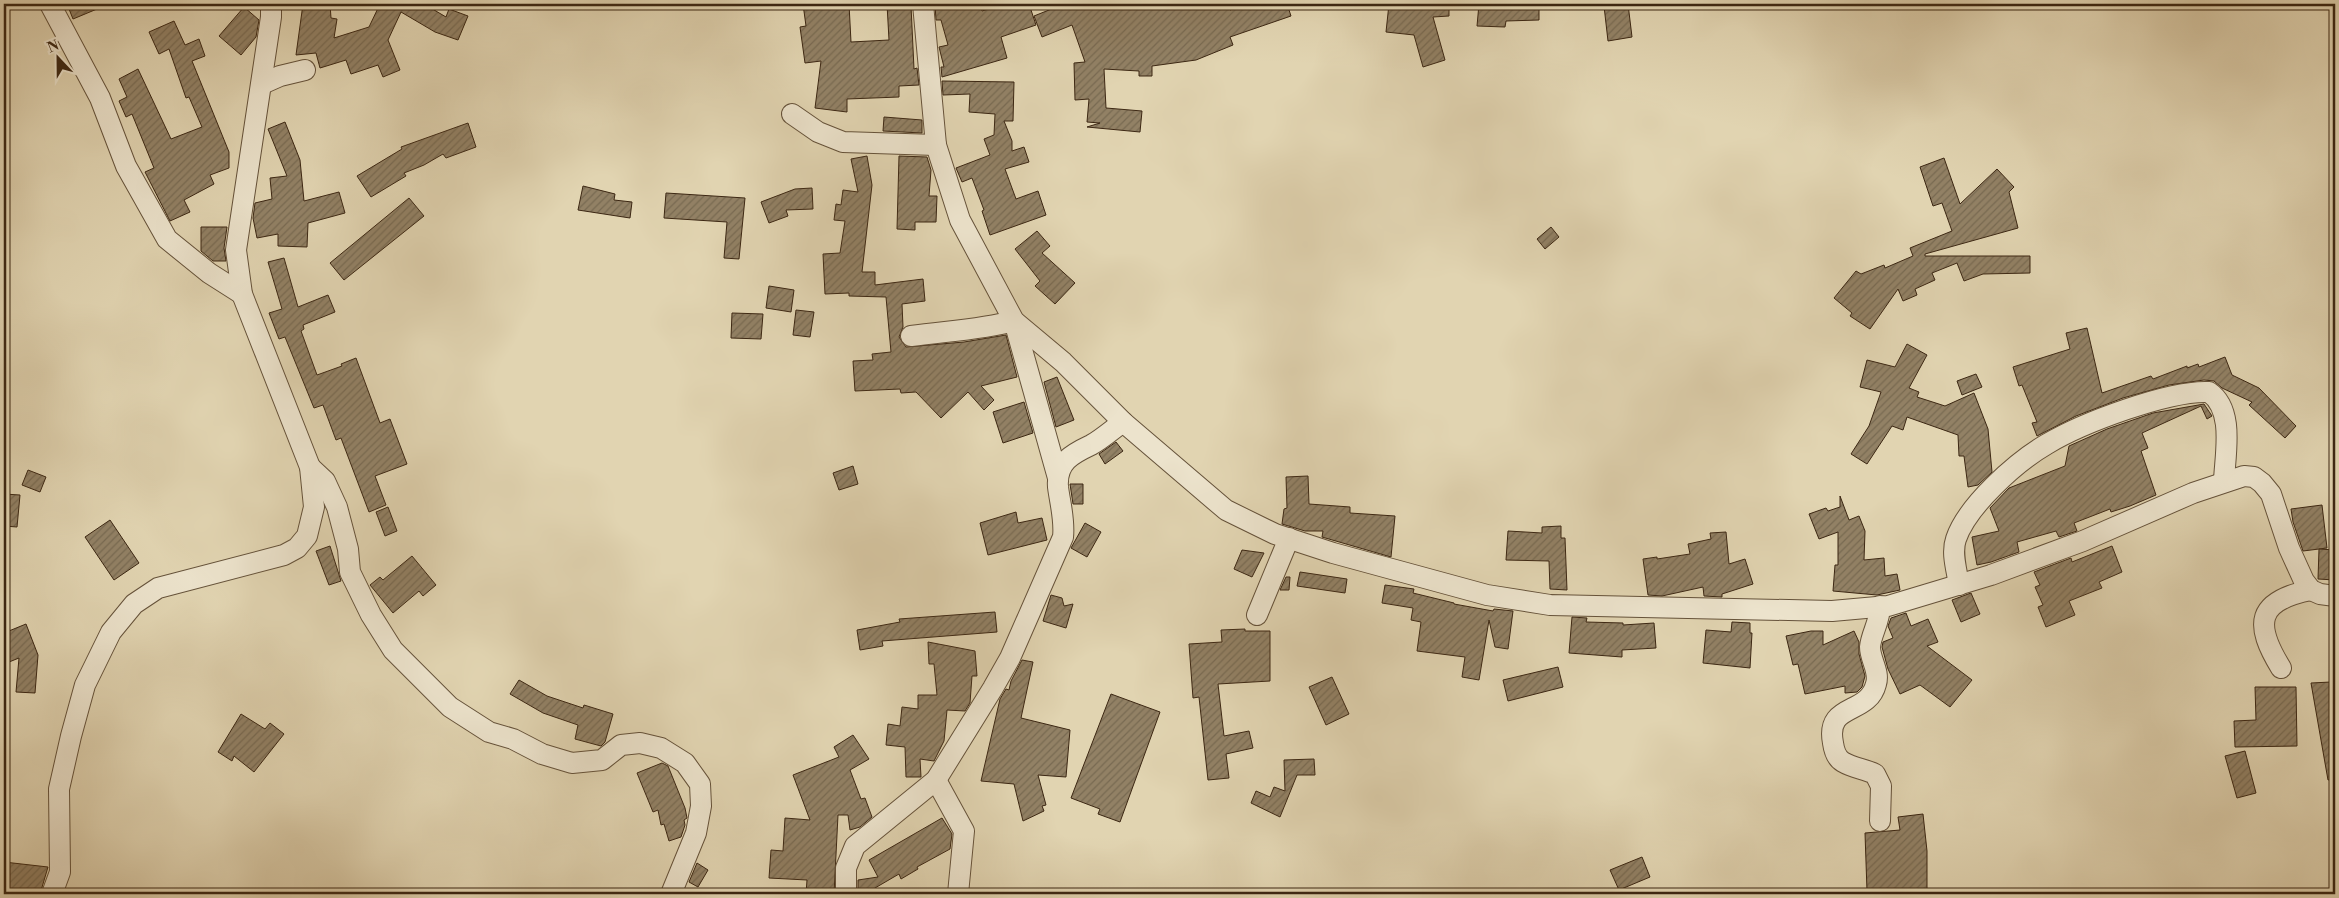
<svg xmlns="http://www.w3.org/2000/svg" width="2339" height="898" font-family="'Libre Bodoni',serif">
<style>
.building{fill:url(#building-hatch);stroke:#3c2713}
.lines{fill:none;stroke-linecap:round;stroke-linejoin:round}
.street-casing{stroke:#65523a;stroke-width:22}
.street{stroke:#ece3cc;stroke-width:20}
</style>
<defs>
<pattern id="building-hatch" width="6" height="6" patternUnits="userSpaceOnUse" patternTransform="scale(1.25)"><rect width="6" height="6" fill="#928165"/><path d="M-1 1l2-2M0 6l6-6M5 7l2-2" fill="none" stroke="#786a52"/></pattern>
</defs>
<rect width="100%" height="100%" fill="#e1d4b1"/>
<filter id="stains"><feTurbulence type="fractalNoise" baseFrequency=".004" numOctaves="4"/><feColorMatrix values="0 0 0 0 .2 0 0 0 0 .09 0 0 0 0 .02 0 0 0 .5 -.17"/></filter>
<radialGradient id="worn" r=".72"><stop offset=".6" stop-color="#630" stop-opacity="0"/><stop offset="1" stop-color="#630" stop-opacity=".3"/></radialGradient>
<g class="building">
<polygon points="67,4 109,4 73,19"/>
<polygon points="303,4 330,4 331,18 337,19 334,38 369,27 380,4 424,4 446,17 449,9 468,16 458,40 435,32 401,12 388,40 400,70 383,77 378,65 351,74 346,60 320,68 316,53 296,55"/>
<polygon points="803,4 849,4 851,42 889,40 887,4 909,4 911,6 914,69 917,68 919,85 899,86 899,97 847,99 847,112 815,108 821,61 805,63 800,27 806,26"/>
<polygon points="950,4 950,9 968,4 980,4 982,11 1005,4 1029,4 1036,25 1001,37 1007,58 942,77 941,67 944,67 939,47 948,45 941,20 936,20 935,5"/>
<polygon points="1064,4 1224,4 1226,7 1229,7 1230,10 1248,4 1287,4 1291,16 1230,37 1233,45 1196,60 1152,66 1152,76 1139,76 1139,71 1104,69 1106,108 1142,111 1140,132 1087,127 1100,123 1087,122 1089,99 1075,100 1074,63 1085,62 1072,25 1042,37 1034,16"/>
<polygon points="1389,4 1449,4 1449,16 1433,17 1445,60 1423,67 1414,35 1386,32"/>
<polygon points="1479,4 1539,4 1539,20 1506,21 1505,27 1477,26"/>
<polygon points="1628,4 1632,37 1608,41 1604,6"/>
<polygon points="244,7 259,20 256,37 241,55 219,36"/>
<polygon points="174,21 185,45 199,39 205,56 192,61 229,152 229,168 210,175 214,184 184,200 190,212 170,221 145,172 154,168 132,114 126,117 119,101 127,97 119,79 138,69 171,139 202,127 189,97 186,98 169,49 159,54 149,32"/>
<polygon points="942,81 1014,82 1013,121 1004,121 1012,141 1012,151 1024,147 1029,162 1005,169 1016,199 1038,191 1046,215 990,235 982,211 984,210 972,178 962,182 956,168 990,155 984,139 994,135 995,114 969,112 970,94 943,95"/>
<polygon points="884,117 922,120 922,133 883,131"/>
<polygon points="285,122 300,160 304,201 339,192 345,213 308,223 307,247 278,246 278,234 257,238 253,218 255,203 272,199 270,178 287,176 268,129"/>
<polygon points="468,123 476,147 446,158 443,154 424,165 404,173 406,176 371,197 357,176 402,149 401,147"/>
<polygon points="867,156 872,185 862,272 875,272 875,285 923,279 925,301 902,304 903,327 899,337 906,347 964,342 1006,335 1017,377 981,386 994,400 984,410 968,392 941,418 916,392 901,393 900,389 855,391 853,361 873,360 872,354 891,352 886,297 849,296 849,293 825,294 823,254 840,253 845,221 834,220 836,204 841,205 843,190 858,192 851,159"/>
<polygon points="899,156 927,157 931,170 929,196 937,196 936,222 915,222 915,230 897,229"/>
<polygon points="1944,158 1960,204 1997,169 2014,187 2009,192 2018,228 1925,254 1925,256 2030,256 2030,273 1983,274 1964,281 1957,263 1932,273 1935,280 1915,289 1917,295 1903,301 1898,289 1870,329 1850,316 1852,313 1834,298 1856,271 1861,274 1884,265 1885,268 1913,256 1910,248 1952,231 1942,203 1933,206 1920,167"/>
<polygon points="583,186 615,194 614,200 632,202 630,218 578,210"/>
<polygon points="812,188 813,209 786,210 788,216 769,223 761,202 795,189"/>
<polygon points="666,193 745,198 739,259 724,258 727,222 664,218"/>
<polygon points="409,198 424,216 344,280 330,263"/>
<polygon points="201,227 227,227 224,248 226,261 213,261 201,251"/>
<polygon points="1551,227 1559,237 1545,249 1537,239"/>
<polygon points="1037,231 1050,246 1042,253 1075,283 1055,304 1035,286 1040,281 1015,249"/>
<polygon points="284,258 298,307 328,295 335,312 303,325 304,329 301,331 317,375 342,366 341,364 356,358 380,423 390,419 407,464 375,476 386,505 369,512 341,438 336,440 323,405 314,408 285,337 279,339 269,313 282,309 268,262"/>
<polygon points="769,286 794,290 791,312 766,308"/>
<polygon points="796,310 814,312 810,337 793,335"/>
<polygon points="732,313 763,314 761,339 731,338"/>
<polygon points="2087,328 2102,393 2151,376 2153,379 2187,366 2187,368 2198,364 2199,367 2225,357 2232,375 2259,388 2296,426 2285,438 2249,405 2252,402 2222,388 2214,381 2204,380 2169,385 2123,398 2076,416 2037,436 2032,423 2037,422 2022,385 2019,386 2013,367 2070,349 2066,333"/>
<polygon points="1907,344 1927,355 1909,388 1919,392 1917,397 1945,406 1974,393 1988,429 1992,472 1978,485 1968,487 1964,456 1959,456 1958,435 1907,417 1903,430 1892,426 1867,464 1851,454 1869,426 1881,392 1860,387 1867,360 1895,367"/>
<polygon points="1976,374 1982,387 1962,395 1957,381"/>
<polygon points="1057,377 1074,420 1056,427 1044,382"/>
<polygon points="1024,402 1033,433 1003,443 993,412"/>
<polygon points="2204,404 2212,416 2207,419 2201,406 2142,433 2148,448 2141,451 2156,495 2130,506 2111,512 2110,509 2074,523 2077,531 2059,537 2056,531 2017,542 2019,552 1991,562 1977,565 1972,537 1999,531 1990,508 2009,488 2065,466 2069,446 2107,429 2153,413"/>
<polygon points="1116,442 1123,451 1105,464 1099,454"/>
<polygon points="853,466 858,484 839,490 833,473"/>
<polygon points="28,470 46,477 40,492 22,485"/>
<polygon points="1308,476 1309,504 1350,507 1350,513 1395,516 1391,557 1322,537 1323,531 1305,531 1282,524 1284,509 1287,508 1286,477"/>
<polygon points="1070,484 1083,484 1083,504 1073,504"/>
<polygon points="4,494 20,495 17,527 4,526"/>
<polygon points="1840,496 1849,520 1859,516 1865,531 1864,560 1884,558 1885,576 1897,574 1900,590 1877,595 1833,591 1835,565 1838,565 1838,532 1819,539 1809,514 1826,508 1828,511 1840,507"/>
<polygon points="2322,505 2327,548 2303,551 2293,522 2291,509"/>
<polygon points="388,507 397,531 385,536 376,512"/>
<polygon points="1016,512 1018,523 1042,518 1047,540 988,555 980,523"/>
<polygon points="110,520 139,563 114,580 85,537"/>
<polygon points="1085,523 1101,532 1087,557 1071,548"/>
<polygon points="1561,526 1561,538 1565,538 1567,590 1550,589 1549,561 1506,560 1508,531 1542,533 1542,527"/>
<polygon points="1726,532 1729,564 1745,559 1753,584 1722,594 1722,597 1704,596 1703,587 1662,596 1648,595 1643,559 1657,557 1657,559 1690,554 1688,544 1711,539 1710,533"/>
<polygon points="330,546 341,581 329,585 316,551"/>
<polygon points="2112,546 2122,572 2099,582 2102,588 2069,601 2075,615 2046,627 2038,607 2043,605 2035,587 2040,585 2034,572 2071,558 2072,562"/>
<polygon points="2319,549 2335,550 2335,580 2318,579"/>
<polygon points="1242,550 1264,553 1252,577 1234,569"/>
<polygon points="412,556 436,585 423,596 419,591 393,613 370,585 380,577 383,580"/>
<polygon points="1300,572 1347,579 1345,593 1297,586"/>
<polygon points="1286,577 1290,577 1289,590 1280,590"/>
<polygon points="1385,585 1414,589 1413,593 1454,603 1454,604 1493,611 1494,609 1513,611 1508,649 1495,647 1489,620 1479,680 1462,677 1465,657 1417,651 1421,622 1411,620 1413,608 1382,603"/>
<polygon points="1971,593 1980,614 1961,622 1952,600"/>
<polygon points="1051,595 1062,598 1064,606 1073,604 1066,628 1043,621"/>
<polygon points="995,612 997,632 882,641 883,646 860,650 857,630 900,622 899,619"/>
<polygon points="1906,613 1911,626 1928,619 1938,642 1927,646 1972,680 1950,707 1920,685 1900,694 1888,669 1882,647 1883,642 1893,638 1888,626 1891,618"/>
<polygon points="1572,617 1587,618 1586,622 1623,623 1623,625 1654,623 1656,648 1622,650 1622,657 1569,653"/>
<polygon points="1732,622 1750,623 1750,633 1752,633 1750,668 1703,663 1706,630 1731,632"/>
<polygon points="26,624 38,655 35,693 16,692 19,658 4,664 4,633"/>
<polygon points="1245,629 1245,631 1270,631 1270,681 1218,684 1224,736 1249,731 1253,748 1226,754 1229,778 1208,780 1199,697 1193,698 1189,644 1222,642 1221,630"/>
<polygon points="1811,631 1823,631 1823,645 1854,631 1859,642 1859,654 1865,676 1862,687 1857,692 1845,693 1845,686 1805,694 1798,664 1793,665 1786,636"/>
<polygon points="928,642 975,651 977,676 972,676 970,703 965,711 947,710 944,741 934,761 920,759 921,777 906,777 905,747 886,745 888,724 900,726 902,707 918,709 918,695 937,695 934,664 929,664"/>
<polygon points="1022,660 1033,662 1021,718 1070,730 1066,777 1038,775 1046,805 1042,806 1044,811 1023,821 1014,784 981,781 1000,699 1006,689 1009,690 1011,681"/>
<polygon points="1558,667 1563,687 1508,701 1503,680"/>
<polygon points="1332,677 1349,714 1326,725 1309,687"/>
<polygon points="519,680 547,696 583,708 584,705 613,714 605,742 601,746 575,739 578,725 543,713 510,694"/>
<polygon points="2331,682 2332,709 2335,709 2335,779 2328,780 2311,683"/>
<polygon points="2255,687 2296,687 2297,746 2235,747 2234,721 2256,720"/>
<polygon points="1111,694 1160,712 1120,822 1098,814 1100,809 1071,798"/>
<polygon points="241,714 265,729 270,723 284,734 254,772 234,756 232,761 218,752"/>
<polygon points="853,735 869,759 850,770 861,799 865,798 872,817 860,827 850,830 848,815 838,815 834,894 806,894 807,880 769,878 771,850 783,851 785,818 810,820 793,775 839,757 834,747"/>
<polygon points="2245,751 2256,793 2237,798 2225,756"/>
<polygon points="1314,759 1315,775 1297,775 1280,817 1251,803 1256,791 1270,797 1274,787 1285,791 1284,760"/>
<polygon points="662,763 668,766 685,808 687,818 684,820 685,825 681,837 669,841 664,824 661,825 658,810 653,812 637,773"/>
<polygon points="1923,814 1927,851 1927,894 1896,894 1896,889 1867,891 1865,833 1900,830 1898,817"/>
<polygon points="942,818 952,834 950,849 917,867 918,869 901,879 899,874 875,888 876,894 858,894 858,880 878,877 869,860"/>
<polygon points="1642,857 1650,877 1619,890 1610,870"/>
<polygon points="4,862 48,867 40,894 4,892"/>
<polygon points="697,863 708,870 698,887 689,882"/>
</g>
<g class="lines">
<g class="street-casing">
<g id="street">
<polyline points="50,4 100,98 126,166 167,239 209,273 242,294"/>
<polyline points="923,4 936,145 960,220 1014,321 1063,362 1123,422 1226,510 1275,534 1333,553 1487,595 1550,605 1832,611 1888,606 1991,575 2083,541 2193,493 2244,476 2254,477 2262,483 2271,494 2289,548 2304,581 2311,590 2320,594 2335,596"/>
<polyline points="262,84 280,76 305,70"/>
<polyline points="792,114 818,132 843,142 936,145"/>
<path d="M911,336C946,331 980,330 1014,321L1058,478"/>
<polyline points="310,467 325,481 337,507 348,549 350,572 371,615 393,650 450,707 489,732 513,739 542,754 572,763 602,760 621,745 640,743 661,748 685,763 700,784 701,806 696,833 671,894"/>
<path d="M1959,585C1957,571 1951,553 1956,539C1967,506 2016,462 2047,444C2082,423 2169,390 2209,392C2235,410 2225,454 2224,481"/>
<polyline points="1257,615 1289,538"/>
<path d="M2281,668C2254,624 2256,601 2311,590"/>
<polyline points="936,780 964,831 958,894"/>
<path d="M1880,821L1881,786L1875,774C1865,769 1853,768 1843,762C1836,758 1834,750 1833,743C1825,702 1868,716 1876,684C1880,671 1870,660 1870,647C1871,634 1880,622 1880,606"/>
<polyline points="52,894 60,872 59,789 71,736 85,685 111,632 134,604 158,588 284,555 297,548 307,536 314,507 310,467 242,294 236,250 271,17 271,4"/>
<path d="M846,894V868L855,846L936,780L993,688L1010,658L1063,537C1065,520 1060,503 1058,487C1056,462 1072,454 1091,445C1102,439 1113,429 1123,422"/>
</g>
</g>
<use href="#street" class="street"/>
</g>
<rect width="2339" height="898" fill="none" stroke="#e1d4b1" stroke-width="20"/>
<rect x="5" y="5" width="2329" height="888" fill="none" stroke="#3c2713" stroke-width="2.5"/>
<rect x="10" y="10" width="2319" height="878" fill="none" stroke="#3c2713"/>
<g transform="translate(58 58) rotate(338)" stroke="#ece3cc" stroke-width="4" paint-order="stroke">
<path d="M0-4L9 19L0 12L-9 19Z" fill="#3c2713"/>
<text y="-8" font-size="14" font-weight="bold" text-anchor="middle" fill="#3c2713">N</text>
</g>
<rect width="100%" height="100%" filter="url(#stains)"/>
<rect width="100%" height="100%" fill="url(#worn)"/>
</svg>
